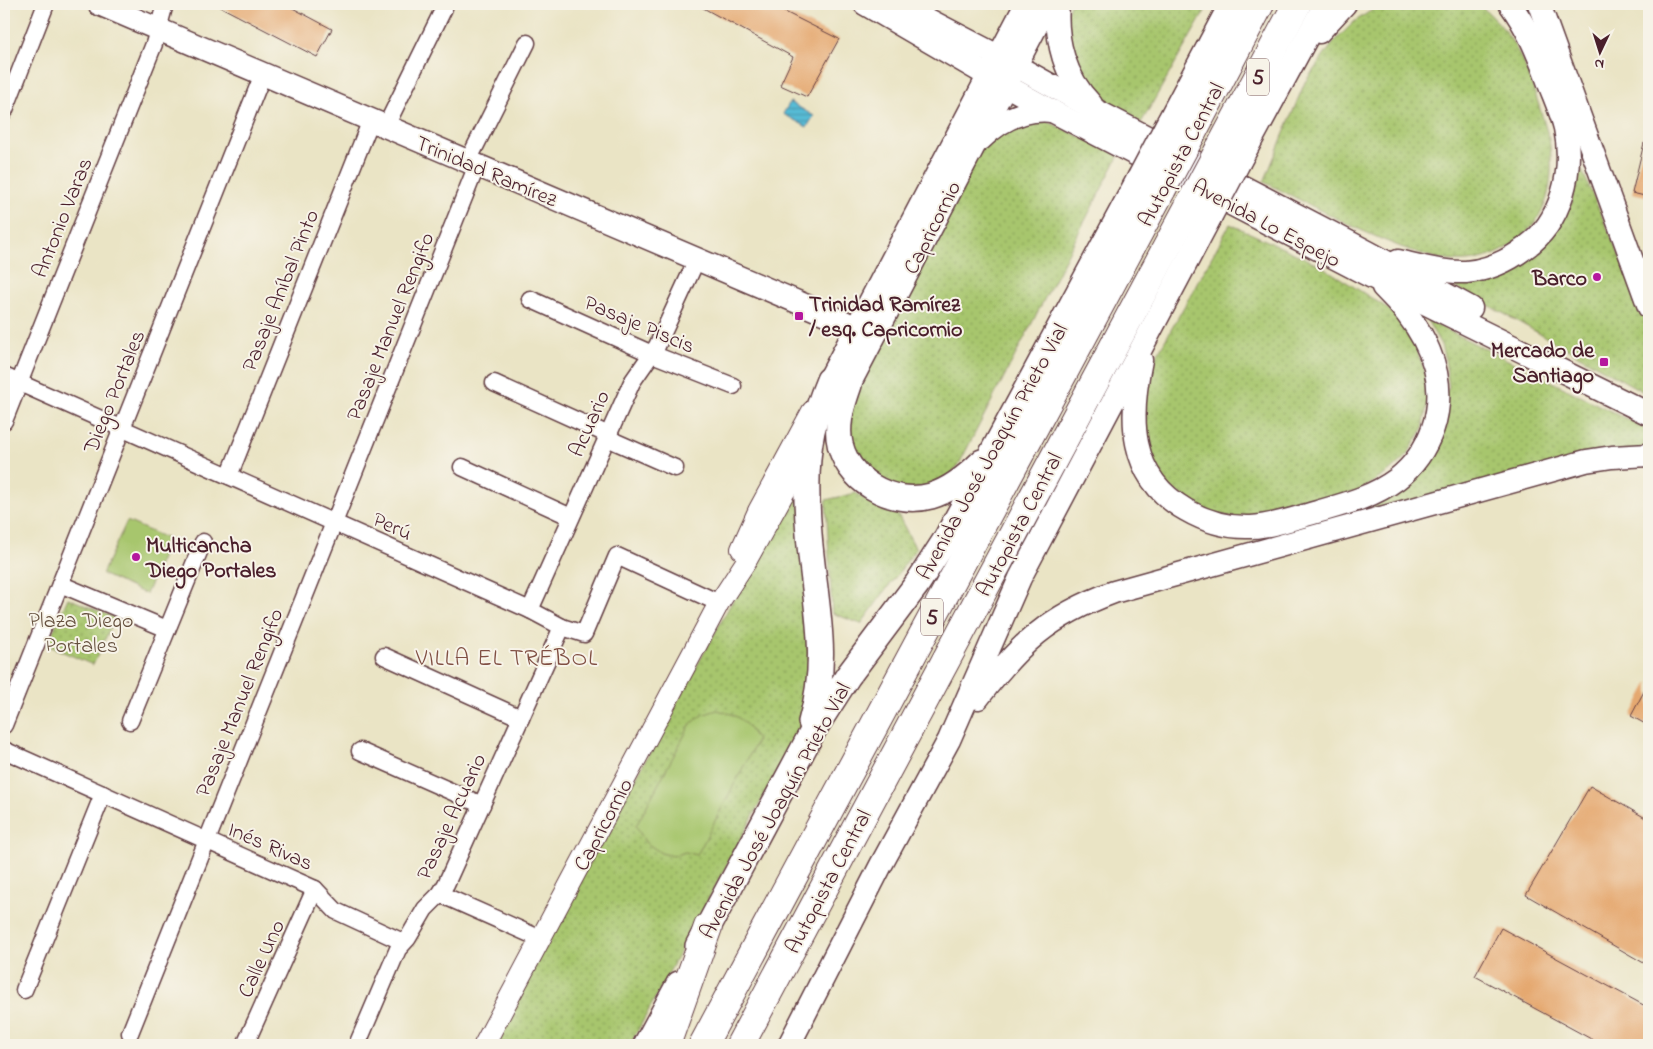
<svg xmlns="http://www.w3.org/2000/svg" width="1653" height="1049" font-family="'Indie Flower',sans-serif">
<style>
.grass{fill:url(#grass-dots);stroke:#78724c}
.garden{fill:#a7c66d;stroke:#78724c}
.water{fill:url(#water-rules);stroke:#506d80}
.building{fill:#e5a870}
.lines{fill:none;stroke-linecap:round;stroke-linejoin:round}
.minor-casing{stroke:#623d42;stroke-width:19}
.tertiary-casing{stroke:#623d42;stroke-width:22}
.secondary-casing{stroke:#623d42;stroke-width:25}
.primary-casing{stroke:#623d42;stroke-width:28}
.motorway-casing{stroke:#623d42;stroke-width:30}
.minor{stroke:#fff;stroke-width:16}
.tertiary{stroke:#fff;stroke-width:20}
.secondary{stroke:#fff;stroke-width:22}
.primary{stroke:#fff;stroke-width:25}
.motorway{stroke:#fff;stroke-width:28}
.secondary-bridge-casing{stroke:#623d42;stroke-width:25;stroke-linecap:butt}
.primary-bridge-casing{stroke:#623d42;stroke-width:28;stroke-linecap:butt}
.motorway-bridge-casing{stroke:#623d42;stroke-width:30;stroke-linecap:butt}
.secondary-bridge{stroke:#fff;stroke-width:22}
.primary-bridge{stroke:#fff;stroke-width:25}
.motorway-bridge{stroke:#fff;stroke-width:28}
.poi-dot{fill:#b5179e;stroke:#f7f3e8;stroke-width:2}
.labels{text-anchor:middle;stroke-width:4;stroke-linejoin:round;paint-order:stroke}
.shield{fill:#f7f3e8;stroke:#7e5f64;stroke-width:1}
.shield-label{font-size:21px;font-weight:bold;fill:#4a1f2b}
.street-label{font-size:22px;fill:#4a1f2b;stroke:#f7f3e8}
.poi-label{font-size:22px;font-weight:bold;fill:#4a1f2b;stroke:#f7f3e8;text-anchor:end}
.park-label{font-size:22px;fill:#66513f;stroke:#f7f3e8}
.neighbourhood-label{font-size:24px;letter-spacing:1px;fill:#804f43;stroke:#f7f3e8}
</style>
<defs>
<pattern id="grass-dots" width="8" height="8" patternUnits="userSpaceOnUse" patternTransform="scale(1.25)"><rect width="8" height="8" fill="#a7c66d"/><path d="M2 2h.1M6 6h.1" fill="none" stroke="#8aa05a" stroke-width="1.8" stroke-linecap="round"/></pattern>
<pattern id="water-rules" width="6" height="5" patternUnits="userSpaceOnUse" patternTransform="scale(1.25)"><rect width="6" height="5" fill="#57bbd5"/><path d="M0 2.5h6" fill="none" stroke="#4a97ad"/></pattern>
</defs>
<rect width="100%" height="100%" fill="#f7f3e8"/>
<filter id="ink" filterUnits="userSpaceOnUse"><feTurbulence type="fractalNoise" baseFrequency=".02" numOctaves="2"/><feDisplacementMap in="SourceGraphic" scale="10" xChannelSelector="R" yChannelSelector="G"/><feConvolveMatrix kernelMatrix="1 2 1 2 8 2 1 2 1" color-interpolation-filters="sRGB"/></filter>
<filter id="wash" filterUnits="userSpaceOnUse"><feTurbulence type="fractalNoise" baseFrequency=".0096" numOctaves="4" result="noise"/><feDisplacementMap in="SourceGraphic" scale="20" xChannelSelector="R" yChannelSelector="G"/><feGaussianBlur stdDeviation="1.12" result="paint"/><feColorMatrix in="noise" values="0 0 0 0 0 0 0 0 0 0 0 0 0 0 0 0 0 1.4 0 .05"/><feComposite in="paint" operator="in"/></filter>
<g filter="url(#wash)">
<rect width="100%" height="100%" fill="#eae4c5"/>
<g class="grass">
<polygon points="1070,4 1209,4 1141,123 1103,103 1087,88 1070,61 1065,19"/>
<path d="M1381,4H1477C1521,33 1534,91 1549,138C1554,171 1552,206 1528,231C1511,250 1482,263 1456,261C1437,260 1419,253 1401,247C1354,229 1309,204 1264,182L1305,82L1334,42L1354,22Z"/>
<polygon points="1040,118 1119,155 958,466 948,477 939,484 903,490 853,463 848,398 978,150 997,132"/>
<polygon points="1578,161 1649,324 1649,395 1449,283 1467,283 1557,231 1571,204 1578,176"/>
<polygon points="1230,224 1318,264 1384,306 1393,313 1409,330 1430,385 1423,429 1407,455 1390,471 1361,490 1258,517 1238,518 1208,512 1165,484 1145,444 1146,380 1152,364"/>
<polygon points="1427,320 1649,430 1649,448 1364,512 1396,493 1449,387 1445,359 1441,345"/>
<polygon points="799,479 814,664 809,709 789,749 630,1045 496,1045 549,937"/>
<path d="M856,493C869,503 881,509 897,513L916,549L861,624L832,613L826,500Z"/>
<polygon points="68,598 115,618 93,665 47,645"/>
</g>
<g class="garden">
<polygon points="127,521 170,540 146,594 102,574"/>
<path d="M717,710C739,715 746,721 757,741L697,855L685,852L673,856L661,853L645,842L636,826L690,725L702,715Z"/>
</g>
<polygon class="water" points="790,102 814,116 807,127 783,114"/>
<g id="blocks">
<g class="building">
<polygon points="215,4 285,4 332,29 317,57"/>
<polygon points="696,4 769,4 839,39 807,97 780,85 793,57"/>
<polygon points="1644,143 1649,144 1649,197 1632,193"/>
<polygon points="1649,682 1649,726 1631,716"/>
<polygon points="1590,786 1649,820 1649,966 1526,895"/>
<polygon points="1501,928 1649,1008 1649,1045 1590,1045 1593,1040 1475,976"/>
</g>
</g>
</g>
<g filter="url(#ink)">
<use href="#blocks" fill-opacity="0" stroke="#623d42" stroke-width="1"/>
<g class="lines">
<g class="minor-casing">
<g id="minor">
<polyline points="4,112 46,4"/>
<polyline points="386,126 444,8"/>
<polyline points="468,161 527,43"/>
<polyline points="530,299 652,354 733,386"/>
<polyline points="4,376 530,610 562,627 584,634 617,556 719,603"/>
<polyline points="494,383 600,431 616,442 675,468"/>
<polyline points="4,421 154,44 165,4"/>
<polyline points="462,467 571,517"/>
<polyline points="229,476 371,120"/>
<polyline points="60,584 167,629"/>
<polyline points="530,610 632,382 657,346 697,259"/>
<polyline points="384,656 521,718"/>
<polyline points="130,721 203,542"/>
<polyline points="4,725 263,74"/>
<polyline points="4,750 315,889 336,911 403,942"/>
<polyline points="360,751 482,805"/>
<polyline points="440,894 541,939"/>
<polyline points="24,990 103,794"/>
<polyline points="130,1033 477,165"/>
<polyline points="245,1045 315,889"/>
<polyline points="357,1045 398,949 408,938 425,909 440,894 446,884 562,627"/>
</g>
</g>
<g class="tertiary-casing">
<g id="tertiary">
<polyline points="741,549 758,511 812,411"/>
<polyline points="484,1045 719,603 747,560 808,450"/>
</g>
</g>
<g class="secondary-casing">
<g id="secondary">
<polyline points="99,4 856,327 876,332"/>
<polyline points="865,4 987,75 1052,111 1366,274 1649,414"/>
<polyline points="898,4 998,56 1099,112 1368,252 1471,308"/>
<path d="M1058,4C1055,40 1065,78 1091,104"/>
<polyline points="1539,4 1649,307"/>
<polyline points="1319,32 1345,4"/>
<path d="M980,140C999,121 1024,108 1052,111"/>
<polyline points="1240,161 1325,4"/>
<path d="M1398,261C1420,266 1444,273 1466,272C1488,270 1508,261 1525,248C1562,222 1574,171 1565,128C1561,111 1553,95 1547,78C1537,51 1527,27 1510,4"/>
<path d="M1141,360C1129,418 1128,477 1186,510C1205,521 1228,528 1251,527C1273,526 1295,518 1317,512C1345,504 1373,497 1397,479C1414,466 1426,448 1433,428C1451,373 1421,324 1383,287"/>
<polyline points="829,380 1026,4"/>
<polyline points="849,385 1048,4"/>
<path d="M978,698C1019,644 1049,616 1114,592L1586,461L1612,457L1649,455"/>
<polyline points="789,1045 881,865 949,740 1020,578 1211,216"/>
</g>
</g>
<g class="primary-casing">
<g id="primary">
<polyline points="1169,123 1232,4"/>
<path d="M849,385C843,402 837,420 839,438C844,480 892,507 931,496C951,490 968,476 982,462"/>
<path d="M811,722C831,655 814,601 809,534C806,500 805,464 812,431C816,414 822,397 829,380"/>
<polyline points="698,946 814,729 848,676 917,584 946,539 1140,178"/>
<polyline points="646,1045 679,984"/>
</g>
</g>
<g class="motorway-casing">
<g id="motorway">
<polyline points="1191,135 1260,4"/>
<polyline points="1219,150 1297,4"/>
<polyline points="666,1045 708,927"/>
<polyline points="703,1045 1162,189"/>
<polyline points="740,1045 1190,204"/>
</g>
</g>
<use href="#minor" class="minor"/>
<use href="#tertiary" class="tertiary"/>
<use href="#secondary" class="secondary"/>
<use href="#primary" class="primary"/>
<use href="#motorway" class="motorway"/>
<g class="secondary-bridge-casing">
<polyline id="secondary-bridge" points="1211,216 1240,161"/>
</g>
<g class="primary-bridge-casing">
<polyline id="primary-bridge" points="1140,178 1169,123"/>
</g>
<g class="motorway-bridge-casing">
<g id="motorway-bridge">
<polyline points="1162,189 1191,135"/>
<polyline points="1190,204 1219,150"/>
</g>
</g>
<use href="#secondary-bridge" class="secondary-bridge"/>
<use href="#primary-bridge" class="primary-bridge"/>
<use href="#motorway-bridge" class="motorway-bridge"/>
</g>
</g>
<g class="poi-dot">
<circle cx="1597" cy="277" r="5"/>
<rect x="794" y="311" width="10" height="10" rx="2.5"/>
<rect x="1599" y="357" width="10" height="10" rx="2.5"/>
<circle cx="136" cy="557" r="5"/>
</g>
<g class="labels">
<g class="shield">
<rect x="1247" y="58.5" width="22" height="37" rx="4"/>
<rect x="921" y="598.5" width="22" height="37" rx="4"/>
</g>
<g class="shield-label">
<text x="1258" y="84">5</text>
<text x="932" y="624">5</text>
</g>
<g class="street-label">
<text transform="translate(1180 154) rotate(-62)" y="8">Autopista Central</text>
<text transform="translate(487 170) rotate(23)" y="8">Trinidad Ramírez</text>
<text transform="translate(61 217) rotate(-68)" y="8">Antonio Varas</text>
<text transform="translate(1267 222) rotate(28)" y="8">Avenida Lo Espejo</text>
<text transform="translate(931 227) rotate(-63)" y="8">Capricornio</text>
<text transform="translate(279 290) rotate(-68)" y="8">Pasaje Aníbal Pinto</text>
<text transform="translate(640 323) rotate(23)" y="8">Pasaje Piscis</text>
<text transform="translate(389 326) rotate(-68)" y="8">Pasaje Manuel Rengifo</text>
<text transform="translate(113 391) rotate(-68)" y="8">Diego Portales</text>
<text transform="translate(588 423) rotate(-66)" y="8">Acuario</text>
<text transform="translate(991 451) rotate(-61)" y="8">Avenida José Joaquín Prieto Vial</text>
<text transform="translate(1018 524) rotate(-62)" y="8">Autopista Central</text>
<text transform="translate(393 525) rotate(24)" y="8">Perú</text>
<text transform="translate(238 702) rotate(-68)" y="8">Pasaje Manuel Rengifo</text>
<text transform="translate(774 810) rotate(-61)" y="8">Avenida José Joaquín Prieto Vial</text>
<text transform="translate(450 816) rotate(-65)" y="8">Pasaje Acuario</text>
<text transform="translate(602 824) rotate(-62)" y="8">Capricornio</text>
<text transform="translate(271 845) rotate(24)" y="8">Inés Rivas</text>
<text transform="translate(827 881) rotate(-62)" y="8">Autopista Central</text>
<text transform="translate(260 958) rotate(-65)" y="8">Calle Uno</text>
</g>
<g class="poi-label">
<text x="1587" y="285">Barco</text>
<text x="809" y="311" text-anchor="start">Trinidad Ramírez<tspan x="809" dy="25">/ esq. Capricornio</tspan></text>
<text x="1594" y="357">Mercado de<tspan x="1594" dy="25">Santiago</tspan></text>
<text x="146" y="552" text-anchor="start">Multicancha<tspan x="146" dy="25">Diego Portales</tspan></text>
</g>
<g class="park-label">
<text x="81" y="627">Plaza Diego<tspan x="81" dy="25">Portales</tspan></text>
</g>
<g class="neighbourhood-label">
<text x="507" y="665">VILLA EL TRÉBOL</text>
</g>
</g>
<rect width="1653" height="1049" fill="none" stroke="#f7f3e8" stroke-width="20"/>
<g transform="translate(1600 52) rotate(184)" stroke="#f7f3e8" stroke-width="4" paint-order="stroke">
<path d="M0-4L9 19L0 12L-9 19Z" fill="#4a1f2b"/>
<text y="-8" font-size="14" font-weight="bold" text-anchor="middle" fill="#4a1f2b">N</text>
</g>
</svg>
